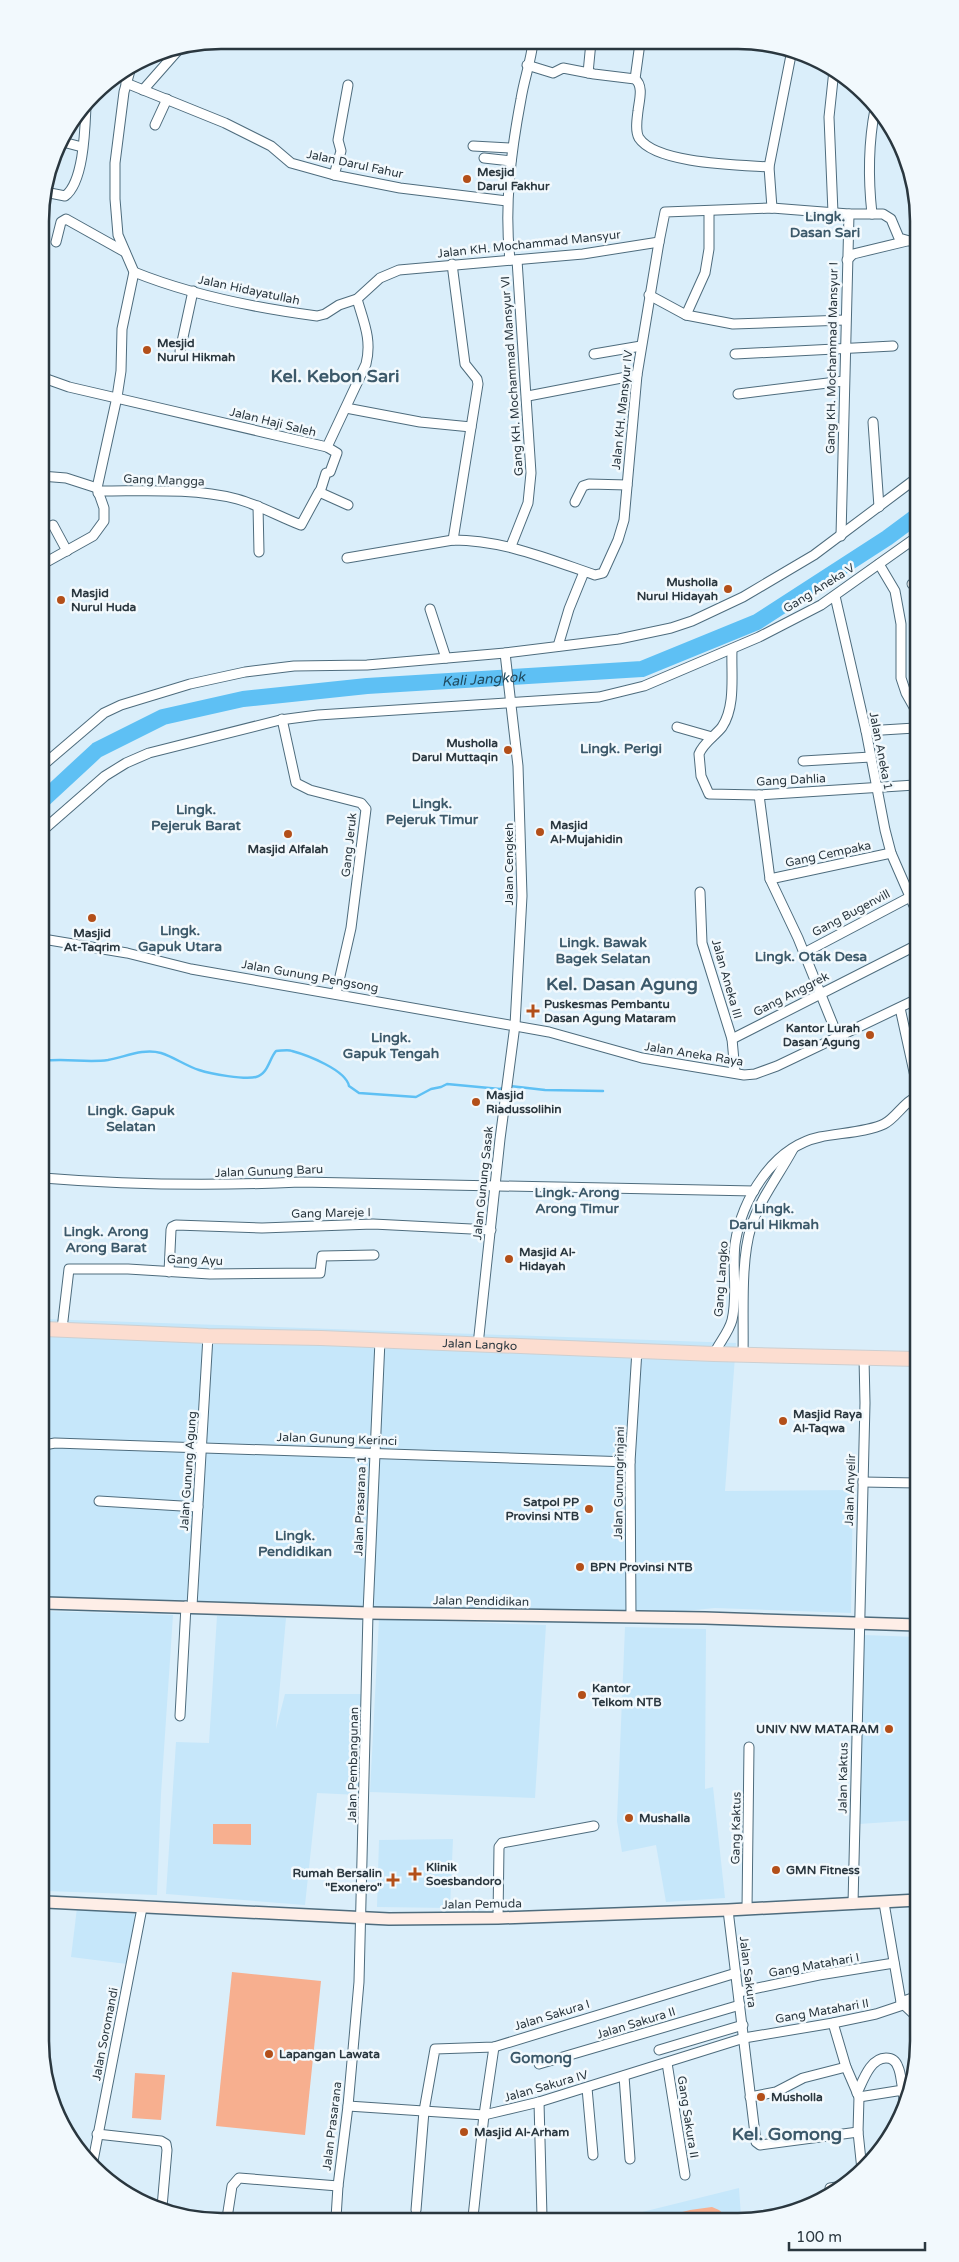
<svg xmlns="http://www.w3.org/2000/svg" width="959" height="2262" font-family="'Varela Round',sans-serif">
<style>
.built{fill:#c6e7fa}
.green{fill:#f7af8f}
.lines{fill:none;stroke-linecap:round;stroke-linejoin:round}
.stream{stroke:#5ec0f4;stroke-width:2.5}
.river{stroke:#5ec0f4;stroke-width:16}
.street-casing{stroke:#4e6c7d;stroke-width:11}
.secondary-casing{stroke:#4e6c7d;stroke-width:14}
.primary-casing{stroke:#cccfd1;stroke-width:16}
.street{stroke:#fff;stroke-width:9}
.secondary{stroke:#feeee7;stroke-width:11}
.primary{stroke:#fcddd0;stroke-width:14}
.poi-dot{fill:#b34f19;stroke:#f2f9fd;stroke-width:2}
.labels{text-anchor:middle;stroke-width:5;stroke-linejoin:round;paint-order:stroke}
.street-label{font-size:12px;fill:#2a373f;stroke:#f2f9fd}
.poi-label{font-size:12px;font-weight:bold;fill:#2a373f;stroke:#f2f9fd;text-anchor:start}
.neighbourhood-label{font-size:14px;font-weight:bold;fill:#3c596a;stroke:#f2f9fd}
.water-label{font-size:14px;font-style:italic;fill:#1f495e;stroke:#f2f9fd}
.quarter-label{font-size:15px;font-weight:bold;fill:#3c596a;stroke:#f2f9fd}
.district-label{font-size:18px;font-weight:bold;fill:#3c596a;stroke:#f2f9fd}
.rim{fill:none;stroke:#2a373f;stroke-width:2.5}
</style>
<rect width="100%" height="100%" fill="#daeefa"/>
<g class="built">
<polygon points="44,1319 736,1343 725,1491 853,1490 851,1613 715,1608 635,1616 45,1599"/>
<polygon points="45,1611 173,1615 161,1794 157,1895 46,1891"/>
<polygon points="217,1616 286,1618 276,1729 285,1694 363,1694 359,1795 317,1793 305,1905 166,1894 176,1742 209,1743"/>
<polygon points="379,1619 546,1625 535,1798 370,1792"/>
<polygon points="625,1627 706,1629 705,1789 713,1787 725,1898 666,1902 656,1845 622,1852 617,1821"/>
<polygon points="864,1635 917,1637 918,1820 859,1824"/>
<polygon points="453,1839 450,1908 377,1907 379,1840"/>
<polygon points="77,1908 135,1914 127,1964 71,1957"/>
<polygon points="739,2188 741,2216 622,2217"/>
</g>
<g class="green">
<polygon points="213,1824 251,1824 251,1845 213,1844"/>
<polygon points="232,1972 321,1981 305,2135 216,2126"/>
<polygon points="135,2073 165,2075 161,2120 132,2118"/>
<polygon points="712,2207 719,2210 726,2216 667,2216 690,2210"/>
</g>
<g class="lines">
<g class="stream">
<path d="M43,1061C65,1058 87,1063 108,1060C125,1057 143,1048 161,1053C174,1057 186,1066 199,1070C211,1074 245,1080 256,1077C268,1074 269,1059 276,1051C281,1051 288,1049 292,1051C307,1055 346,1070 349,1086L359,1093L416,1097L431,1089L441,1087L447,1084L500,1089L505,1087"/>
<polyline points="510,1086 545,1090 603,1091"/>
</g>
<path class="river" id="s1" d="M42,801L97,750L163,717L243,699L367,686L642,669L757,622L887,538L914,518"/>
<g class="street-casing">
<g id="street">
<path d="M640,43L635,79C644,86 639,101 638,111C637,119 635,131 639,138C656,164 740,165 769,167"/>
<polyline points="527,65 553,73 563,68 594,74 635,79"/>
<polyline points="588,73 591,42"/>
<polyline points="126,83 225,123 271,146 291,163 334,175 400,188 507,201"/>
<polyline points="143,90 180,48"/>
<polyline points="155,125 167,99"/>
<polyline points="59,141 82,147"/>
<polyline points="473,146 512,148"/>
<polyline points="484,158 511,161"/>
<polyline points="334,175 341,151 338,140 348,85"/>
<path d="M45,192L65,196C84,182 85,128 86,106"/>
<polyline points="772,208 769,167 792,50"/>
<polyline points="833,213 829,117 834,70"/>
<path d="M872,214C868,178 868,145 875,109"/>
<polyline points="56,242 61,222 66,219 125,252"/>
<path d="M510,260C504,205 511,152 521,99C524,80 531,61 533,42"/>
<polyline points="847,260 853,254 907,241"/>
<polyline points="452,264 465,364 477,379 478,384 453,540"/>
<path d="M134,272C191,295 256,308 317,316L325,314L339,305L357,299L380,278L399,270L583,254L659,242L665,212L772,208L849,214H883L891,219L899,238L913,242"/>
<polyline points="649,295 686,315 733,324 845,320"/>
<polyline points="686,315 705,273 709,249 709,211"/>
<polyline points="180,351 193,291"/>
<polyline points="594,354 641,346"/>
<polyline points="735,354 893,346"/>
<path d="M41,377L69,387L327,447L366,364C372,340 364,323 357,299"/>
<polyline points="738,394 844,381"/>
<polyline points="528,396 637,375"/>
<polyline points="346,408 420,422 471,427"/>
<polyline points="873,422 879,507"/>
<polyline points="41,476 66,478 97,488"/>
<polyline points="320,492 326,473 330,472 337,453 327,447"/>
<path d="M98,493L102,491C147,491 193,488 237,499C259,505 280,517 301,525L319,492L348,505"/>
<polyline points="575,502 583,486 589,484 627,485"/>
<polyline points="258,506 259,552"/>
<polyline points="53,525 67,551"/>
<polyline points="841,536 849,214"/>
<polyline points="511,546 528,503 531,473 517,260"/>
<path d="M347,558L453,540C503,540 548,559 595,575L603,573L618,540L624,520L637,375L659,242"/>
<polyline points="879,564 895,591 901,624 901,678 906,693 915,709"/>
<polyline points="41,565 93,536 104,521 104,508 97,488 117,397 121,371 122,329 134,272 118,235 115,199 115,163 124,92 131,67"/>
<polyline points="912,584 914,583"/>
<polyline points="835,596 866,731 885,830 891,853 915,908"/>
<polyline points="430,609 446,658"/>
<polyline points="558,646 569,609 584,572"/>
<path d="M732,650C731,674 736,706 722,727C715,736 703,743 699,754L701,776L709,794L759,795L915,785"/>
<polyline points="282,719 296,783 310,790 361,803 366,809 351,928 336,994"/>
<polyline points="677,727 712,737"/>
<polyline points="866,731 915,728"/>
<polyline points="803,761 871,757"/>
<polyline points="42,766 104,713 121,705 190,684 245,672 294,666 367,665 505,653 619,639 671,628 692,621 743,597 814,555 914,480"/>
<polyline points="759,795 770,879 798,938 838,1037"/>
<polyline points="42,831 105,776 126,763 149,753 280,720 318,715 599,697 644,686 759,637 821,605 914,539"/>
<polyline points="770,879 891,853"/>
<polyline points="700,892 702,943 732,1039 735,1072"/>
<polyline points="43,939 127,953 191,969 549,1032 642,1058 744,1075 755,1074 777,1066 915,1000"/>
<polyline points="804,953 910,897"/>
<polyline points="900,1008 916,1081"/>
<polyline points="732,1039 915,946"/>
<path d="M43,1178C129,1185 214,1186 300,1182L754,1191"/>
<polyline points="169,1272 171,1230 172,1227 176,1225 262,1228 373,1224 491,1230"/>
<polyline points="62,1329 69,1269 128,1269 210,1274 320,1273 322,1256 374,1255"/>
<polyline points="478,1345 500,1139 515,1025 522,896 518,766 505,653"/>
<path d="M714,1354C719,1343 729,1332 732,1320C738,1296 732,1269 735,1244C742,1199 773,1147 820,1137C839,1133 868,1132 884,1124C896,1118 903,1103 916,1097"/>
<path d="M743,1355C744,1317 740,1263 751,1227C760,1199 779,1175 793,1149"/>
<polyline points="44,1445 55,1443 630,1462"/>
<polyline points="863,1482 917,1483"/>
<polyline points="99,1501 198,1507"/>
<polyline points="192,1606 208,1336"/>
<polyline points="631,1617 630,1462 637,1350"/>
<polyline points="180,1716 186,1606"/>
<polyline points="884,1903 901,2002 919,2019"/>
<polyline points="853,1904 865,1403 864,1358"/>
<polyline points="747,1909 749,1747"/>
<polyline points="728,1910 756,2142 760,2145 858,2132"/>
<polyline points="498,1918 499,1847 502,1843 594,1826"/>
<polyline points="739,1992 819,1975 894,1963"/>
<polyline points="901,2002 918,1996"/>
<polyline points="833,2023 846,2067 859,2097 858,2132 862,2170"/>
<polyline points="659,2050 743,2025"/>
<polyline points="667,2063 685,2175"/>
<polyline points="539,2064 740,2005"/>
<polyline points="624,2076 630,2159"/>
<polyline points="587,2088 593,2155"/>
<path d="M857,2093C863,2081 870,2058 886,2058C892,2058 896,2061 898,2067C901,2073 901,2082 903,2090"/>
<polyline points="750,2097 776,2092 803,2078 846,2067"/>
<polyline points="859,2097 903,2090 905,2111"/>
<polyline points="539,2102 542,2217"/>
<polyline points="348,2106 484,2115 539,2102 744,2038 833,2023 876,2014 903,2005"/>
<polyline points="97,2134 161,2141 166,2144 167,2150 162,2207"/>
<polyline points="92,2166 142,1908"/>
<polyline points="831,2196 830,2188 843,2186"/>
<polyline points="416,2210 424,2111 435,2049 494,2047 736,1973"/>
<polyline points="473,2217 484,2115 494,2047"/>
<polyline points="227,2218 232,2186 239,2178 338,2186"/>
<polyline points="336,2218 338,2186 348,2106 359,1982 368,1613 380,1340"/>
</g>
</g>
<g class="secondary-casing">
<g id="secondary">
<polyline points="45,1603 368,1613 705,1618 917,1625"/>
<polyline points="46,1902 389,1919 498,1918 728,1910 918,1900"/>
</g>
</g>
<g class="primary-casing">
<g id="primary">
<path id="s2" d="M44,1329L208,1336L321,1338L714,1354L917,1359"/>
</g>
</g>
<use href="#street" class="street"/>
<use href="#secondary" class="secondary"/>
<use href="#primary" class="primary"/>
</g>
<g class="poi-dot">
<circle cx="467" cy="179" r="5"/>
<circle cx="147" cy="350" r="5"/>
<circle cx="728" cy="589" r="5"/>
<circle cx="61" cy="600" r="5"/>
<circle cx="508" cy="750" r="5"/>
<circle cx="540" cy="832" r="5"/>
<circle cx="288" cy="834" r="5"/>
<circle cx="92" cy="918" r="5"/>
<path d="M530.5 1003.5h5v5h5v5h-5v5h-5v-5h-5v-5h5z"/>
<circle cx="870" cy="1035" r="5"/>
<circle cx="476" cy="1102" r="5"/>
<circle cx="509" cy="1259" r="5"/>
<circle cx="783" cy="1421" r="5"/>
<circle cx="589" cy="1509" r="5"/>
<circle cx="580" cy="1567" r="5"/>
<circle cx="582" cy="1695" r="5"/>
<circle cx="889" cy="1729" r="5"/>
<circle cx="629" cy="1818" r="5"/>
<circle cx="776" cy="1870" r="5"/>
<path d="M412.5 1866.5h5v5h5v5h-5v5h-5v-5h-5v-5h5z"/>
<path d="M390.5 1872.5h5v5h5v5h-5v5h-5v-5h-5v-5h5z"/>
<circle cx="269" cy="2054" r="5"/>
<circle cx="761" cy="2097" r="5"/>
<circle cx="464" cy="2132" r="5"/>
</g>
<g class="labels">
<g class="street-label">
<text transform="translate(355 164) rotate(12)" y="4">Jalan Darul Fahur</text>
<text transform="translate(529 244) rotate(-6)" y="4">Jalan KH. Mochammad Mansyur</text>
<text transform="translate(249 290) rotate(12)" y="4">Jalan Hidayatullah</text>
<text transform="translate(832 358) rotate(-89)" y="4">Gang KH. Mochammad Mansyur I</text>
<text transform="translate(512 376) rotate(-94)" y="4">Gang KH. Mochammad Mansyur VI</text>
<text transform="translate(622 410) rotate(-84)" y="4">Jalan KH. Mansyur IV</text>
<text transform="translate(273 422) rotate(14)" y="4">Jalan Haji Saleh</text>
<text transform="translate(164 480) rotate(2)" y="4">Gang Mangga</text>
<text transform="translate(819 588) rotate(-32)" y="4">Gang Aneka V</text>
<text transform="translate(881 751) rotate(79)" y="4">Jalan Aneka 1</text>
<text transform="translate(791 780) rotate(-3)" y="4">Gang Dahlia</text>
<text transform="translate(349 845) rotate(-84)" y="4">Gang Jeruk</text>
<text transform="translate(828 854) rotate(-12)" y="4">Gang Cempaka</text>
<text transform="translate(509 864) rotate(-90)" y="4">Jalan Cengkeh</text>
<text transform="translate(851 913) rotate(-28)" y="4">Gang Bugenvill</text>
<text transform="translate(310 976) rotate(10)" y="4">Jalan Gunung Pengsong</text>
<text transform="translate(727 979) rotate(74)" y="4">Jalan Aneka III</text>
<text transform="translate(791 994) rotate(-27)" y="4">Gang Anggrek</text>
<text transform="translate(694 1054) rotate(9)" y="4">Jalan Aneka Raya</text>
<text transform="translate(269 1171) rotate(-2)" y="4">Jalan Gunung Baru</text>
<text transform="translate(483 1183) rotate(-84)" y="4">Jalan Gunung Sasak</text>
<text transform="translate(331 1213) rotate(-1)" y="4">Gang Mareje I</text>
<text transform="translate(195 1260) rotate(2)" y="4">Gang Ayu</text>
<text transform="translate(721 1279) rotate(-86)" y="4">Gang Langko</text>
<text dy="4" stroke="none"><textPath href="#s2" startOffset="436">Jalan Langko</textPath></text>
<text transform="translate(337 1439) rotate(2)" y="4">Jalan Gunung Kerinci</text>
<text transform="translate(188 1471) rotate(-86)" y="4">Jalan Gunung Agung</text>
<text transform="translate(619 1483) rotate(-89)" y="4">Jalan Gunungrinjani</text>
<text transform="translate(850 1490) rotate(-88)" y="4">Jalan Anyelir</text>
<text transform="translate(360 1506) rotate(-88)" y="4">Jalan Prasarana 1</text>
<text transform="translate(481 1601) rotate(1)" y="4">Jalan Pendidikan</text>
<text transform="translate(353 1765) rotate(-89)" y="4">Jalan Pembangunan</text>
<text transform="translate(843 1778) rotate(-89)" y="4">Jalan Kaktus</text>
<text transform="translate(736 1828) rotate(-89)" y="4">Gang Kaktus</text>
<text transform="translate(482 1904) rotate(-1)" y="4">Jalan Pemuda</text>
<text transform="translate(814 1965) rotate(-10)" y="4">Gang Matahari I</text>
<text transform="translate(748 1972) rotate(83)" y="4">Jalan Sakura</text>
<text transform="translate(822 2011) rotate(-10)" y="4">Gang Matahari II</text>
<text transform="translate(552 2015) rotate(-17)" y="4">Jalan Sakura I</text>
<text transform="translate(636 2023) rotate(-17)" y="4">Jalan Sakura II</text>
<text transform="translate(105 2034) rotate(-79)" y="4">Jalan Soromandi</text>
<text transform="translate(546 2086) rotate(-16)" y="4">Jalan Sakura IV</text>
<text transform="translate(688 2117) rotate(81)" y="4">Gang Sakura II</text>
<text transform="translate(332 2126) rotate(-83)" y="4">Jalan Prasarana</text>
</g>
<g class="poi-label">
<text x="477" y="176">Mesjid<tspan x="477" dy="14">Darul Fakhur</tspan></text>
<text x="157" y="347">Mesjid<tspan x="157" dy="14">Nurul Hikmah</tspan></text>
<text x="718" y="586" text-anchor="end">Musholla<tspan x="718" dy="14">Nurul Hidayah</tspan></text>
<text x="71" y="597">Masjid<tspan x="71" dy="14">Nurul Huda</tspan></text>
<text x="498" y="747" text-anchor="end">Musholla<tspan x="498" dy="14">Darul Muttaqin</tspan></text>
<text x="550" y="829">Masjid<tspan x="550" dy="14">Al-Mujahidin</tspan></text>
<text x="288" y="853" text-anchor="middle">Masjid Alfalah</text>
<text x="92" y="937" text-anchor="middle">Masjid<tspan x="92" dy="14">At-Taqrim</tspan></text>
<text x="544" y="1008">Puskesmas Pembantu<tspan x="544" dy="14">Dasan Agung Mataram</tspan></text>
<text x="860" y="1032" text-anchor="end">Kantor Lurah<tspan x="860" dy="14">Dasan Agung</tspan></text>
<text x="486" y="1099">Masjid<tspan x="486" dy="14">Riadussolihin</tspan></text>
<text x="519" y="1256">Masjid Al-<tspan x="519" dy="14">Hidayah</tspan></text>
<text x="793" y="1418">Masjid Raya<tspan x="793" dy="14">Al-Taqwa</tspan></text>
<text x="579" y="1506" text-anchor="end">Satpol PP<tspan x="579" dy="14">Provinsi NTB</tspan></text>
<text x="590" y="1571">BPN Provinsi NTB</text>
<text x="592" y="1692">Kantor<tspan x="592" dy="14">Telkom NTB</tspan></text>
<text x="879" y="1733" text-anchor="end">UNIV NW MATARAM</text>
<text x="639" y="1822">Mushalla</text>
<text x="426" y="1871">Klinik<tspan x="426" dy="14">Soesbandoro</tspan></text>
<text x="786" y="1874">GMN Fitness</text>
<text x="382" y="1877" text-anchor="end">Rumah Bersalin<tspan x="382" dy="14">"Exonero"</tspan></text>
<text x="279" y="2058">Lapangan Lawata</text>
<text x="771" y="2101">Musholla</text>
<text x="474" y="2136">Masjid Al-Arham</text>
</g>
<g class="neighbourhood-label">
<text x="825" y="221">Lingk.<tspan x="825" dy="16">Dasan Sari</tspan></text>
<text x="621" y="753">Lingk. Perigi</text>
<text x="432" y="808">Lingk.<tspan x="432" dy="16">Pejeruk Timur</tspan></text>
<text x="196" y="814">Lingk.<tspan x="196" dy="16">Pejeruk Barat</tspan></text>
<text x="180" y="935">Lingk.<tspan x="180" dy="16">Gapuk Utara</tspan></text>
<text x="603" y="947">Lingk. Bawak<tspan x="603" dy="16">Bagek Selatan</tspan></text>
<text x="811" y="961">Lingk. Otak Desa</text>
<text x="391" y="1042">Lingk.<tspan x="391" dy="16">Gapuk Tengah</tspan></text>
<text x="131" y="1115">Lingk. Gapuk<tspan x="131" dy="16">Selatan</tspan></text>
<text x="577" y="1197">Lingk. Arong<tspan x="577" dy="16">Arong Timur</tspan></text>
<text x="774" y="1213">Lingk.<tspan x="774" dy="16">Darul Hikmah</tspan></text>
<text x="106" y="1236">Lingk. Arong<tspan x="106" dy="16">Arong Barat</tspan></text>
<text x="295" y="1540">Lingk.<tspan x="295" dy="16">Pendidikan</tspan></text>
</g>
<g class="water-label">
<text dy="5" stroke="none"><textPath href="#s1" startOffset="472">Kali Jangkok</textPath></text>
</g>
<g class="quarter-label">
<text x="541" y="2063">Gomong</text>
</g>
<g class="district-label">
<text x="335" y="382">Kel. Kebon Sari</text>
<text x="622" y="990">Kel. Dasan Agung</text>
<text x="787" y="2140">Kel. Gomong</text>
</g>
</g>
<path d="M0 0H959V2262H0ZM221 49H738A172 172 0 0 1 910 221V2041A172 172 0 0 1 738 2213H221A172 172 0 0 1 49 2041V221A172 172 0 0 1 221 49Z" fill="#f2f9fd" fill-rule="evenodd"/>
<path class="rim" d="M221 49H738A172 172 0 0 1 910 221V2041A172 172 0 0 1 738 2213H221A172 172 0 0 1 49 2041V221A172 172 0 0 1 221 49Z"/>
<path d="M789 2242v8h136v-8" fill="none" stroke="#2a373f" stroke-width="2.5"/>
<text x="796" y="2242" font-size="15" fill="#2a373f" stroke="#f2f9fd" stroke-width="4" paint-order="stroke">100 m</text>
</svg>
